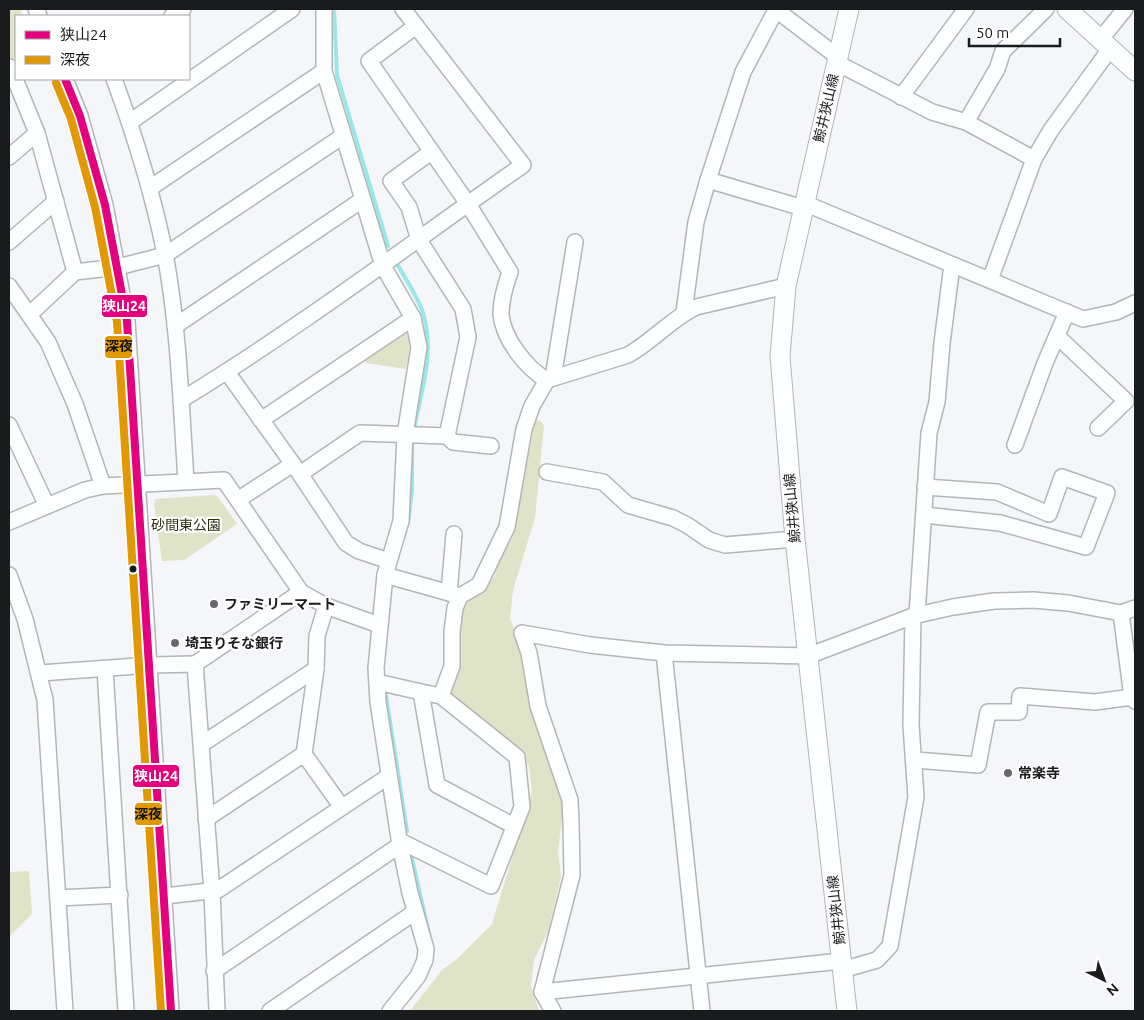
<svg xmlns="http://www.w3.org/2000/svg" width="1144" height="1020" font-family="Ubuntu,'Noto Sans JP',sans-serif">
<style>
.green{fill:#dfe3c7}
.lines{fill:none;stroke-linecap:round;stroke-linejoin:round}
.stream{stroke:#98e7e9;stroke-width:4}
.minor-casing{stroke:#b3b5b8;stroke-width:18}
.major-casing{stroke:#b3b5b8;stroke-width:21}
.minor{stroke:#fdfefe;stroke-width:15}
.major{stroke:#fdfefe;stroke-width:19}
.bus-1-casing{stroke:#fff;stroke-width:11}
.bus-2-casing{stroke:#fff;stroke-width:11}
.bus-1{stroke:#e5007d;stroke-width:8}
.bus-2{stroke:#e19803;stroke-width:8}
.bus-dot{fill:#191b1d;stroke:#fff;stroke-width:2}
.poi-dot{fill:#66686a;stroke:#fff;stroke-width:2}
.labels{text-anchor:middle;stroke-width:4.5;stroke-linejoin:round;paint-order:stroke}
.street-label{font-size:14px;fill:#191b1d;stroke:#fff}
.park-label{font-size:14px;fill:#2c2e0c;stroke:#fff}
.poi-label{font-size:14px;font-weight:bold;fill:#191b1d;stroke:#fff;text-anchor:start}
.line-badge{stroke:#fff;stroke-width:2}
.badge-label{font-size:14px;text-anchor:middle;font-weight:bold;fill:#fff}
.pale-badge-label{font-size:14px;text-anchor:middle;font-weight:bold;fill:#111}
</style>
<rect width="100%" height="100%" fill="#f4f6fa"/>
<g class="green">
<polygon points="9,9 20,9 23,16 16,16 16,56 9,61"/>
<path d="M403,330C414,341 408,354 406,369L366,363L362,358Z"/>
<polygon points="535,420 541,421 544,426 535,518 513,590 510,619 522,647 558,780 563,812 558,851 561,877 548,932 534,960 531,986 539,1011 410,1011 442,970 456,960 492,924 532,792 529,766 523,755 511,742 450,695 461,665 459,639 464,608 472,597 494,578 499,559 512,539"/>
<polygon points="214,495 218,497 237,524 184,560 162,561 154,504 156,499"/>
<polygon points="29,871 32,914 9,937 9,872"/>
</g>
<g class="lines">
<g class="stream">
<polyline points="334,9 337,75 388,246"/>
<path d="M396,262C405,278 417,295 423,313C435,351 422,390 414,428"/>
<polyline points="408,524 412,490 412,443"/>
<polyline points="385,689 407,831"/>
<polyline points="410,850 430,938"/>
</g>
<g class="minor-casing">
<g id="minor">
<polyline points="36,9 39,16"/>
<polyline points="324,9 324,71 383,266 413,318 419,347 405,435 401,521 385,575 376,668 378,702 400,845 410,893 426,949 425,960 418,976 390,1011"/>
<polyline points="775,9 838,57"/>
<polyline points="172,16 183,9"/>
<path d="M416,26L369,61L468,204L510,272C505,286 501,299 501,314C503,339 527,369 547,380"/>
<polyline points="1100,40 1125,9"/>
<polyline points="837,63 932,112 966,122 1034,159"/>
<polyline points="10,67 37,133 75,272"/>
<polyline points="65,79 80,116 105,205 127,321 171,1011"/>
<path d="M114,79C135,136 153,194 165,254C179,329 181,405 186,481"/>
<polyline points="901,97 966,9"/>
<polyline points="130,122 292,9"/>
<polyline points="966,122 997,69 1003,51 1046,9"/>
<polyline points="9,157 37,133"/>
<polyline points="708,180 803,208"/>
<polyline points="150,188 324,71"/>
<polyline points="804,203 1083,319 1116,312 1135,303"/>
<polyline points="9,242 56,201"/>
<polyline points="990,280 1034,159 1051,130 1110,49"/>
<polyline points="9,286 48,342 75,404 103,486"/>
<polyline points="684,312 696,222 708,180 743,72 776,10"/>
<polyline points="30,314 75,272 118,267 165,255 343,136"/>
<polyline points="175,326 362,200"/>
<polyline points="1057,336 1126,401 1098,428"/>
<polyline points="227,372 300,474 346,543 359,551 389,561"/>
<polyline points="553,378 575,242"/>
<path d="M181,400C299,328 410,244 523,165L403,9"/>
<polyline points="261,420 413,318"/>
<polyline points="9,425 47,506"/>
<polyline points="447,436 453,442 491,446"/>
<polyline points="1015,445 1045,363 1067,312"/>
<polyline points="547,472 603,482 628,505 673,518 687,525 709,540 725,545 795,539"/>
<polyline points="300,474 360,433 447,436 468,337 463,309 419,240 409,207 391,181 431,152"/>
<polyline points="239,499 293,464"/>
<polyline points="924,515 1000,523 1086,547 1107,493 1062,477 1049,514 997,492 925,487"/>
<polyline points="9,522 85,490 103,486 224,480 301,592 326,606 379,625"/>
<polyline points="9,575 25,619 45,700 65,1011"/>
<path d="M385,575L460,596L479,585L507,527L524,429L532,406L547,380L628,355C653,341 671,319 696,307L786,286"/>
<polyline points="449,593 454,534"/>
<polyline points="1121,613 1132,697 1135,701"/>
<polyline points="917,615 929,433 937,402 942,343 952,265"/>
<polyline points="664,653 702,1011"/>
<polyline points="105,669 126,1011"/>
<polyline points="40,673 151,665 195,664"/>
<polyline points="377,682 421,692"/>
<polyline points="441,696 421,692 437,785 514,826"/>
<polyline points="202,744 316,669"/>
<polyline points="304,754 341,806"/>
<polyline points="915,760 978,765 988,712 1019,712 1020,696 1095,702 1132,697"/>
<polyline points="206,819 304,754 316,669 317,636 326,606"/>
<polyline points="400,841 491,886 522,807 517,757 441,696 452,666 452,632 455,608 460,596"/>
<polyline points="165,896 218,890 389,776"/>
<polyline points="58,898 120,895"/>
<polyline points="842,970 877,960 890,946 916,797 911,725 913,616"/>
<polyline points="214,971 400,845"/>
<polyline points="542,992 841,961"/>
<polyline points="217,1011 212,892 195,664 301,592"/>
<polyline points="270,1011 415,912"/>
<polyline points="553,1011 542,992 572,875 571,823 570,800 538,706 529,653 522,633 590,645 664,653 808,656 913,616 953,607 994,601 1033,600 1068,603 1121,613 1135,608"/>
</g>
</g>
<g class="major-casing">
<g id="major">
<polyline points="1067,9 1135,71"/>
<polyline points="847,1011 795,539 780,356 786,286 849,9"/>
</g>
</g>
<use href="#minor" class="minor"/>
<use href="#major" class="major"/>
<g class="bus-1-casing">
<polyline id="bus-1" points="65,79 80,116 105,205 127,321 171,1011"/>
</g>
<g class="bus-2-casing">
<polyline id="bus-2" points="56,83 71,119 95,207 117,322 161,1011"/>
</g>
<use href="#bus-1" class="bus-1"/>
<use href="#bus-2" class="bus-2"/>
</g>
<circle class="bus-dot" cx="133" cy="569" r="4.5"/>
<g class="poi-dot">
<circle cx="214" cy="604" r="5"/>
<circle cx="175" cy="643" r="5"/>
<circle cx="1008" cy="773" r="5"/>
</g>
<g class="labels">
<g class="street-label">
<text transform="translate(826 108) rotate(-77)" y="5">鯨井狭山線</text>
<text transform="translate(792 508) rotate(-95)" y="5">鯨井狭山線</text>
<text transform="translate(836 910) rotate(-96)" y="5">鯨井狭山線</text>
</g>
<g class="park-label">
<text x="186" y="530">砂間東公園</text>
</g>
<g class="poi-label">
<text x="224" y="609">ファミリーマート</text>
<text x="185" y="648">埼玉りそな銀行</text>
<text x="1018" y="778">常楽寺</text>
</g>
</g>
<g class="line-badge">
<rect x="101" y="294" width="47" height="24" rx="5" fill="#e5007d"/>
<rect x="104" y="335" width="29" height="24" rx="5" fill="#e19803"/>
<rect x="132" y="764" width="48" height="24" rx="5" fill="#e5007d"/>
<rect x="134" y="802" width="29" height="24" rx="5" fill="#e19803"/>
</g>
<g class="badge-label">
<text x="124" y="311">狭山24</text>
<text x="156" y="781">狭山24</text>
</g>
<g class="pale-badge-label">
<text x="119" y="351">深夜</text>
<text x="148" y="819">深夜</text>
</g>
<rect width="1144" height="1020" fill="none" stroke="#191b1d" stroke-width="20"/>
<rect x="15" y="15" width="175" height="65" fill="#ffffff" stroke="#a3a4a5"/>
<rect x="25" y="31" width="25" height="8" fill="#e5007d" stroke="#a3a4a5"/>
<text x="60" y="40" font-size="15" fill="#191b1d">狭山24</text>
<rect x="25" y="56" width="25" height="8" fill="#e19803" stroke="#a3a4a5"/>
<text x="60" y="65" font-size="15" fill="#191b1d">深夜</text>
<g transform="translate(1104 980) rotate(138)" stroke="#ffffff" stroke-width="4" paint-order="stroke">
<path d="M0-4L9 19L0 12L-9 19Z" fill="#191b1d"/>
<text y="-8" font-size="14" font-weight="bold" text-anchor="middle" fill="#191b1d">N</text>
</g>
<path d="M969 38v8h91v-8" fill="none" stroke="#191b1d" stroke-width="2.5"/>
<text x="976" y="38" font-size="15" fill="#191b1d" stroke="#ffffff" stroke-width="4" paint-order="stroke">50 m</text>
</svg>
